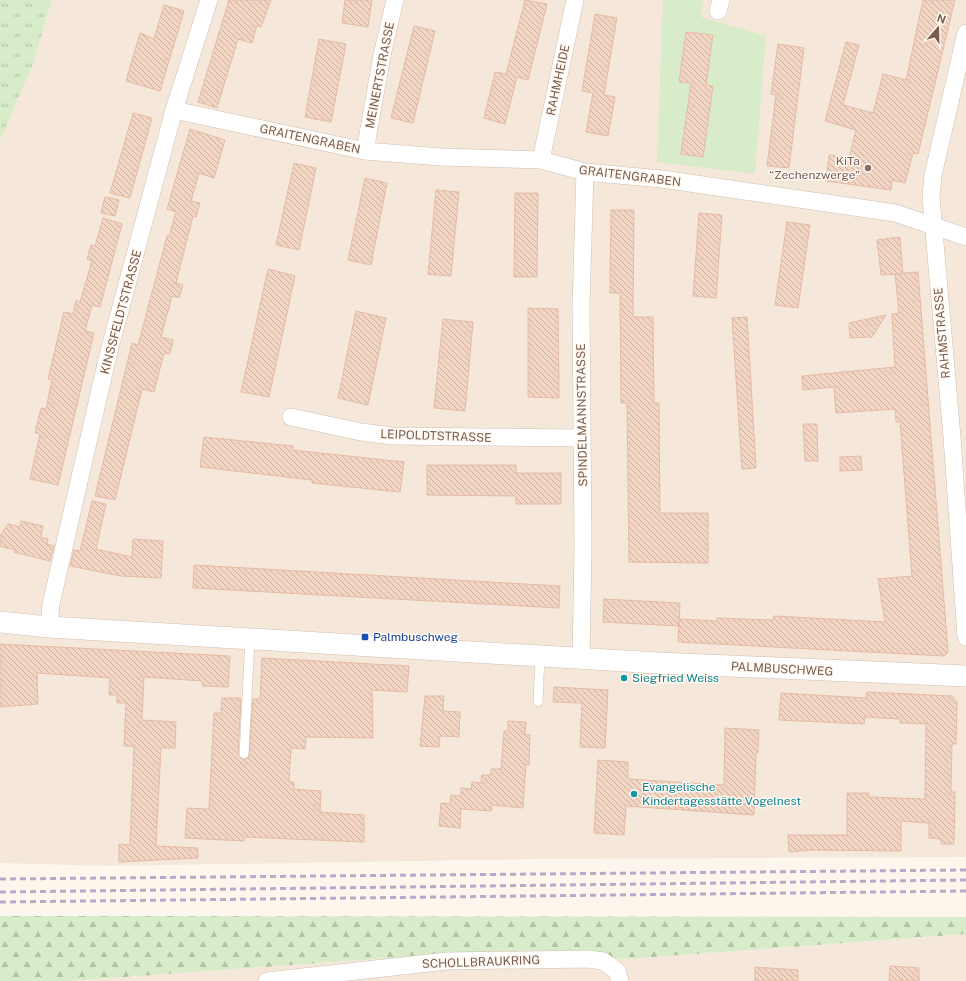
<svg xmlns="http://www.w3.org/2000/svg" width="966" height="981" font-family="'Public Sans',sans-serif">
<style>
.residential{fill:#f5e8da}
.grass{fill:#d8ecc9}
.forest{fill:url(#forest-firs)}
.park{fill:url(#park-tufts)}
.building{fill:url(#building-back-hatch);stroke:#e6bba3}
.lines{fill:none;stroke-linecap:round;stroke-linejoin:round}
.service-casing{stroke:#d1beb0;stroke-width:10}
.minor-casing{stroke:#d1beb0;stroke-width:18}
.tertiary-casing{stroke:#d1beb0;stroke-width:22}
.service{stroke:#fff;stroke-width:9}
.minor{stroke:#fff;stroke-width:17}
.tertiary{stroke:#fff;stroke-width:21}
.rail{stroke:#b9a8c9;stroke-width:3;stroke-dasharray:6 4;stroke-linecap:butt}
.education-dot{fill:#8d6e63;stroke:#fffaf3;stroke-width:1.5}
.transit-dot{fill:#1a4fb4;stroke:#fffaf3;stroke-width:1.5}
.culture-dot{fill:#0f9aa8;stroke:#fffaf3;stroke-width:1.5}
.labels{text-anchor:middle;stroke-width:3;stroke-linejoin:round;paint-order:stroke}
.street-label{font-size:12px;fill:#7a5c4d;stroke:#fffaf3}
.education-label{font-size:12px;fill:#785e54;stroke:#fffaf3;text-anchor:end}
.transit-label{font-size:12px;fill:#164399;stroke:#fffaf3;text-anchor:start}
.culture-label{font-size:12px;fill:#0d838f;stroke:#fffaf3;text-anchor:start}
</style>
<defs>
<pattern id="forest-firs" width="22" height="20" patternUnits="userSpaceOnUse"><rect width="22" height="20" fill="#d8ecc9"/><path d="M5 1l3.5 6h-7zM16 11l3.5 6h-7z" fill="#b4c2a5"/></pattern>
<pattern id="park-tufts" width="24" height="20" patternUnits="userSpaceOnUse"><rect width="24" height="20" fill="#d8ecc9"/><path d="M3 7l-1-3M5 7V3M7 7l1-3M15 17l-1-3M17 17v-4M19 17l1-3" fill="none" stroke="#b4c2a5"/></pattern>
<pattern id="building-back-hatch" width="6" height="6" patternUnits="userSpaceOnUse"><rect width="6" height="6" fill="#f3d5c3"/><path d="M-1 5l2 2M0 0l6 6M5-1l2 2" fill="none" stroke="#cab0a1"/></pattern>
</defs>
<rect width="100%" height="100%" fill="#fdf6ec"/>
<g class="residential">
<polygon points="52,0 966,0 966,857 540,859 109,866 0,863 0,141 32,67"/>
<polygon points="966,934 966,981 69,981 446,954 626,959"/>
</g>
<polygon class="grass" points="663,0 703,0 701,17 766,36 755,174 657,162"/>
<polygon class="forest" points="0,916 966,917 966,934 626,959 446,954 69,981 0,981"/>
<polygon class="park" points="0,0 52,0 32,67 0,141"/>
<g class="building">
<polygon points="229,0 271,0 261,27 257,25 252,43 238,39 217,108 198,102"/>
<polygon points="345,0 372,0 368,27 342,23"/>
<polygon points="525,0 547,4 528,80 517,77 505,124 484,118 495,72 506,74"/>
<polygon points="923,0 955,0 918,154 913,153 905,183 892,180 891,190 826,181 829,155 849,158 856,130 825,121 846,42 859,45 843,105 873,113 883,74 906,80"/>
<polygon points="164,5 184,11 160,91 126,81 140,33 154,39"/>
<polygon points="595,14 617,18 604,95 615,97 608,136 586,132 593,93 582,91"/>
<polygon points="414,26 435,31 413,123 391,118"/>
<polygon points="686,32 713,35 706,85 713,86 703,157 681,154 691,83 679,82"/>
<polygon points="319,39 346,44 331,122 305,117"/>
<polygon points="778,44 804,48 789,168 767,166 776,95 771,94"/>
<polygon points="133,113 152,118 130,198 110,193"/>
<polygon points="190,129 225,140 214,178 199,173 191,201 200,203 196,217 193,216 176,283 183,285 179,298 172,296 161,337 173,340 170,354 164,353 154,392 142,389 115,500 95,496 132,343 138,345 167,236 169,236 176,212 167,209"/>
<polygon points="294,163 316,168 299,250 276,245"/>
<polygon points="365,178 387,183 371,265 348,260"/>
<polygon points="436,190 459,192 451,276 428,274"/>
<polygon points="515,193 538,193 537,277 514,277"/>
<polygon points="105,197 119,200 115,216 101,213"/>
<polygon points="611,210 634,210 633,317 653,317 654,403 659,403 660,513 708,513 708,563 629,562 627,403 621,403 620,293 610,293"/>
<polygon points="699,213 722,215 716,298 693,296"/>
<polygon points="103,218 122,224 100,307 92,305 85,331 94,333 58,485 30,479 40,434 35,433 41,408 46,409 52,380 48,379 64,312 73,314 76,300 80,302 92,261 87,259 91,245 95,246"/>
<polygon points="787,222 810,225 798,308 775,305"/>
<polygon points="900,237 903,273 918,272 948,652 944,656 678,642 679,619 717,621 717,618 773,620 774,616 885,622 878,579 912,576 900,422 896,422 895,409 836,413 834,387 803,390 802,376 895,367 892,314 899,313 895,274 902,274 881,275 877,240"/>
<polygon points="268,269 295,276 269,397 241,392"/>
<polygon points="528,308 558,309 559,398 528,397"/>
<polygon points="356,311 386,318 368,405 338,398"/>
<polygon points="886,315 872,337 850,338 849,323"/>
<polygon points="747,317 756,468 742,469 732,318"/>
<polygon points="443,319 473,322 465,411 434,408"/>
<polygon points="803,424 817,424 818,461 805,461"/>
<polygon points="204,437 293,446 292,450 404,462 400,492 312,483 312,480 200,467"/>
<polygon points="861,456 862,470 840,471 840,457"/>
<polygon points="427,465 516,465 516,473 561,473 561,504 516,504 516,496 427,495"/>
<polygon points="92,501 106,504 96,549 132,557 133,539 163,541 161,578 121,576 70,566 74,550 80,551"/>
<polygon points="21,521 43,526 41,537 48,539 47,544 54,546 50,561 14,552 15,550 0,546 0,536 8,524 20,527"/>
<polygon points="194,565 560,586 559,608 193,588"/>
<polygon points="604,599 680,603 679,626 603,622"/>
<polygon points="0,644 230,656 228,687 202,686 202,681 144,677 142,720 176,722 175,748 161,748 156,846 198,848 198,858 119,862 119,844 130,845 134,746 124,746 126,703 117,703 117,695 109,695 110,678 37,673 38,704 0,707"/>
<polygon points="262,658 409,666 407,692 372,690 373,738 306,737 305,749 291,748 289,782 294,782 294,789 321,791 320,812 364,815 364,842 244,837 244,841 185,838 187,808 209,809 214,713 221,713 222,698 241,698 238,754 243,760 249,757 253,699 260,699"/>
<polygon points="554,687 608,690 605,748 580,747 582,703 553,702"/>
<polygon points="867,692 952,696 957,702 956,744 952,744 951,792 955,792 954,844 941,844 941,839 929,838 929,823 901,821 901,851 811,850 789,852 788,835 847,835 847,793 869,793 869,797 925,799 926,724 900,723 900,719 865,717 864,724 779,720 781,693 866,698"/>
<polygon points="425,696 444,696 443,711 460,712 459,737 440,736 439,747 420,746"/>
<polygon points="508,721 526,722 525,734 530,735 529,765 526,764 523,808 492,805 491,811 461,809 460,828 439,826 441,803 450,804 451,795 461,796 461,788 471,789 472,782 481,783 482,775 491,775 491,769 501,769 504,731 508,731"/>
<polygon points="725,728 759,730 758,753 756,753 754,815 626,806 624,835 594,833 598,760 628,762 628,779 724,785"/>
<polygon points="890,966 919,968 919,981 889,981"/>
<polygon points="755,967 798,970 798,981 755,981"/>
</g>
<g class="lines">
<g class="service-casing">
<g id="service">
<polyline points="538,702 540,656"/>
<polyline points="244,754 250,640"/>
</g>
</g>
<g class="minor-casing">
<g id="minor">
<polyline points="718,11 721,0"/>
<polyline points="966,33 933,175 931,197 952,437 966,637"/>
<polyline points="174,110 365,151 441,157 541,160 585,172 662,179 895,213 966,237"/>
<polyline points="365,151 382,55 395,0"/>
<polyline points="541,160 575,0"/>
<polyline points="291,417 361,432 392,436 582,438"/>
<polyline points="49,627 51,604 108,355 174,110 209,0"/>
<polyline points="581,658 583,548 581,306 585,172"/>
<polyline points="267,981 447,961 588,959 603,961 617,971 620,981"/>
</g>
</g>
<g class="tertiary-casing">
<polyline id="tertiary" points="0,622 49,627 659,663 966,676"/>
</g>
<use href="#service" class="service"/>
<use href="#minor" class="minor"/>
<use href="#tertiary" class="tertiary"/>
<g class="rail">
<polyline points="0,879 966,870"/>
<polyline points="0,892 966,880"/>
<polyline points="0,902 966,891"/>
</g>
</g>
<circle class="education-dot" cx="868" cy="168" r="4"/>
<rect class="transit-dot" x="361" y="633" width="8" height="8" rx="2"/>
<g class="culture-dot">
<circle cx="624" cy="678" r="4"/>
<circle cx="634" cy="794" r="4"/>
</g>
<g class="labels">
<g class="street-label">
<text transform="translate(380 75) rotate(-79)" y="4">MEINERTSTRASSE</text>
<text transform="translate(558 80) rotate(-78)" y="4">RAHMHEIDE</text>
<text transform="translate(310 139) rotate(12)" y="4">GRAITENGRABEN</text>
<text transform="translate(630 176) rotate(7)" y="4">GRAITENGRABEN</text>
<text transform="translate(121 312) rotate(-75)" y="4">KINSSFELDTSTRASSE</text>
<text transform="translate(942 333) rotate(-95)" y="4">RAHMSTRASSE</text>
<text transform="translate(582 415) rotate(-91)" y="4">SPINDELMANNSTRASSE</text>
<text transform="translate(436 436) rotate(2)" y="4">LEIPOLDTSTRASSE</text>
<text transform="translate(782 669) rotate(3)" y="4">PALMBUSCHWEG</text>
<text transform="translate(481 962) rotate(-2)" y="4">SCHOLLBRAUKRING</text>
</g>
<g class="education-label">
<text x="860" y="165">KiTa<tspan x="860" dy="14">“Zechenzwerge”</tspan></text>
</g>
<g class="transit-label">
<text x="373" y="641">Palmbuschweg</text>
</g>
<g class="culture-label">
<text x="632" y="682">Siegfried Weiss</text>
<text x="642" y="791">Evangelische<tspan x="642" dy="14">Kindertagesstätte Vogelnest</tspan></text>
</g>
</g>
<g transform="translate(938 28) rotate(20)" stroke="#fffaf3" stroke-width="3" paint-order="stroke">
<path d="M0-3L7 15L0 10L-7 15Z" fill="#7a5c4d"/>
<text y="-6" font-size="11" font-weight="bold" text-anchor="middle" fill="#7a5c4d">N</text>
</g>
</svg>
